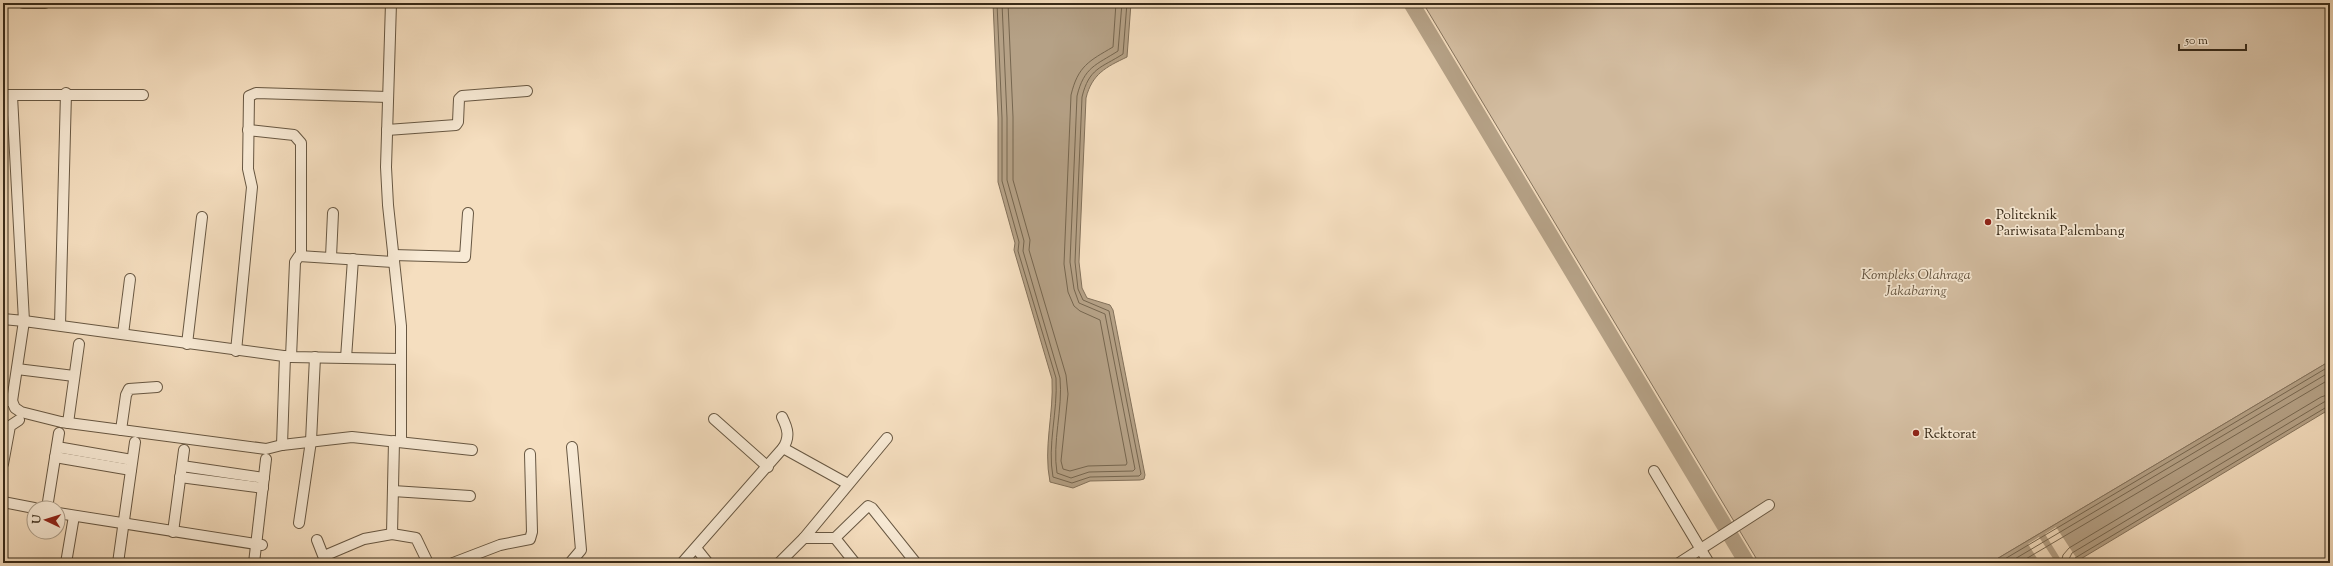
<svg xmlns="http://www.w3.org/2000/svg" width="2333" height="566" font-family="'Sorts Mill Goudy',serif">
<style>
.green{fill:#d5bfa3;stroke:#86745e}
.water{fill:#b5a186;stroke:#83715a}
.pier{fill:#f5debf}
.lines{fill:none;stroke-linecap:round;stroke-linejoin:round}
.shore{stroke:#76664f;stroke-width:1}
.river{stroke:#b5a186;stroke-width:16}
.minor-casing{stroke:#675742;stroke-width:12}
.minor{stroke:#f8ead5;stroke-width:10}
.poi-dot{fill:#8f2418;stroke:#f8ead5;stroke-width:1.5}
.labels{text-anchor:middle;stroke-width:3.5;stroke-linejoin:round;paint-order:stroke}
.poi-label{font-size:14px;fill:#382a18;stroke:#f8ead5;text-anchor:start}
.park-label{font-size:14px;font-style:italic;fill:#5f4f3b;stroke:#f8ead5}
</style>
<rect width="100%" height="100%" fill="#f5debf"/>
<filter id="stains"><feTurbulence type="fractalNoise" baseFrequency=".005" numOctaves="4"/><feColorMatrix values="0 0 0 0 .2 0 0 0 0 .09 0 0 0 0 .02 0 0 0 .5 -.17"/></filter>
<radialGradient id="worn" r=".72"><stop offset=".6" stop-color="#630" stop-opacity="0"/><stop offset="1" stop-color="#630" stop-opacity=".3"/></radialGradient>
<polygon class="green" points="1423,3 2330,3 2330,361 1990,563 1759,563"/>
<g class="water">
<path d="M993,3H1131L1127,57C1106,67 1092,74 1086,98L1079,262L1082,288L1087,298L1110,305L1113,310L1145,475L1144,479L1140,480L1090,481L1073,488L1050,482C1043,447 1054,414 1052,379L1014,250L1015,243L998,182V118Z"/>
<polygon points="2330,361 2330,409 2074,563 1990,563"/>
</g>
<g class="pier">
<polygon points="2056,527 2079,562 2063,563 2045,534"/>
<polygon points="2039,537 2056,563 2040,563 2028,544"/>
</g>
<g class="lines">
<g class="shore">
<path d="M997,3L1002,118V181L1019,242L1018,251L1056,378C1058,412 1047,445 1053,477L1072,483L1090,477L1139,476L1141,474L1109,311L1083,300L1078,289L1075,262L1082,97C1089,68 1101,68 1123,54L1127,3"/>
<path d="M1002,3L1007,118V180L1024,241L1023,251L1060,378C1063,409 1052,442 1057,473L1071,478L1089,472L1133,471L1135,469L1105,314L1079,303L1074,289L1070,262L1077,96C1084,67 1096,65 1118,51L1122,3"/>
<path d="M1008,3L1013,117V180L1030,240L1029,250L1066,375L1068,394L1061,461L1063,469L1070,471L1088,466L1126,465L1127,463L1100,320L1080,311L1074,306L1068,292L1064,264L1071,95C1078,66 1089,61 1113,47L1116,3"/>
<polyline points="1998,563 2330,366"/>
<polyline points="2008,563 2330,372"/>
<polyline points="2019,563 2330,379"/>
<polyline points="2061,563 2063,555 2069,548 2321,397 2330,394"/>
<polyline points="2067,563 2072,553 2324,402 2330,400"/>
<polyline points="2072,563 2075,558 2330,405"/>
</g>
<polyline class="river" points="1411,3 1747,563"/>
<g class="minor-casing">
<g id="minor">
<polyline points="23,3 45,3"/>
<polyline points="391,3 386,167 388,205 401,326 401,442"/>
<polyline points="3,95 143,95"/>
<polyline points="248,130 294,135 301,143 301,255"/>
<polyline points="387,130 456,125 458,122 459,99 462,96 527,91"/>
<polyline points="393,255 465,257 468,213"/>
<polyline points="331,257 333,213"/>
<polyline points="3,319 24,321 12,96"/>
<polyline points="60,325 66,93"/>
<polyline points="123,334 130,279"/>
<polyline points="187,344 202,217"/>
<polyline points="236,351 252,187 248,169 249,96 256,93 388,97"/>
<polyline points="291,357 295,262 299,256 393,262"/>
<polyline points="346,358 353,259"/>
<polyline points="17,369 74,376"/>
<polyline points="3,401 12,401 24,321 291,357 401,359"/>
<polyline points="12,401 15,408 21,412 61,422 266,449 282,445 352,437 472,450"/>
<polyline points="714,419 768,467"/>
<polyline points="68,423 79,344"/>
<polyline points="121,430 126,395 129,389 157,387"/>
<polyline points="282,445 285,356"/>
<polyline points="57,447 132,460"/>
<polyline points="783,448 848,484"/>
<polyline points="55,457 131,470"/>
<polyline points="3,464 10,426 19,420"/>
<polyline points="182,466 264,478"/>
<polyline points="1654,471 1709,563"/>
<polyline points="180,477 263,488"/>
<polyline points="393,491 470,496"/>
<polyline points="3,502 34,508"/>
<polyline points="47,508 59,433"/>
<polyline points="58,513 262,545"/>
<polyline points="299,523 311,441 315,357"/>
<polyline points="173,532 184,450"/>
<polyline points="392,534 416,538 428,563"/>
<polyline points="804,538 887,438"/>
<polyline points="835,538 855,563"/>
<polyline points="317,540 326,563"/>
<polyline points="696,548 708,563"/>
<polyline points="324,556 364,539 392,534 394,441"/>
<polyline points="66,563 74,516"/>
<polyline points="118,563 135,442"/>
<polyline points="254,563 266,459"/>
<polyline points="453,563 500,545 530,539 532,532 530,454"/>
<polyline points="570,563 581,550 572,447"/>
<path d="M682,563L783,448C790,437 788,429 782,417"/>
<polyline points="779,563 804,538 835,538 868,506 872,508 916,563"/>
<polyline points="1679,563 1769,505"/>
</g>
</g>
<use href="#minor" class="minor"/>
</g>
<g class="poi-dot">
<circle cx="1988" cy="222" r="4"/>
<circle cx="1916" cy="433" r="4"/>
</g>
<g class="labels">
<g class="poi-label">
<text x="1996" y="219">Politeknik<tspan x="1996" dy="16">Pariwisata Palembang</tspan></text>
<text x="1924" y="438">Rektorat</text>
</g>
<g class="park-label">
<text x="1916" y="279">Kompleks Olahraga<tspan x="1916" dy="16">Jakabaring</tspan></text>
</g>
</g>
<rect width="2333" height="566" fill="none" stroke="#f5debf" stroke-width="16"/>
<rect x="4" y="4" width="2325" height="558" fill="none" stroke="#382a18" stroke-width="2"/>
<rect x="8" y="8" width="2317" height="550" fill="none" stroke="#382a18"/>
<g transform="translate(46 520) rotate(274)"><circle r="19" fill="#f8ead5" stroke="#ab9d89"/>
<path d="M0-3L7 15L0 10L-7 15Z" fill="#8f2418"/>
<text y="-6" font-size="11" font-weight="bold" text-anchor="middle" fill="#382a18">U</text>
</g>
<path d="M2179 44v6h67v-6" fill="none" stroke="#382a18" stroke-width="2"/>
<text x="2185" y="44" font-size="12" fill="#382a18" stroke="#f8ead5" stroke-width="3" paint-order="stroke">50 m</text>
<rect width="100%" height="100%" filter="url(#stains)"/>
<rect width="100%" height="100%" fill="url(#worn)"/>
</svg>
